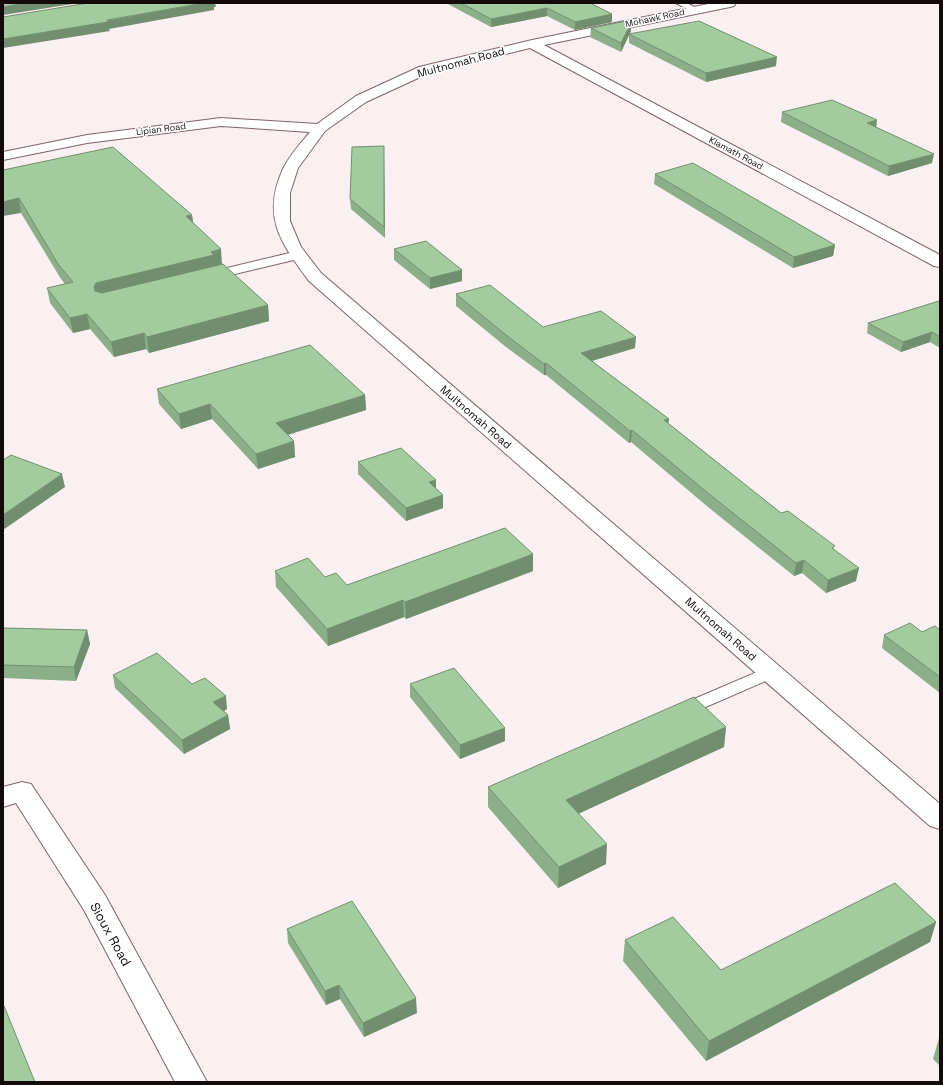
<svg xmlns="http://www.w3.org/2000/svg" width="943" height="1085" font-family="'Space Grotesk',sans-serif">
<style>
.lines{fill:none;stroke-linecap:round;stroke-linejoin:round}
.service-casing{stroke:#7c6467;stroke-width:2}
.minor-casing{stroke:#7c6467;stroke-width:2}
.service{fill:#fff;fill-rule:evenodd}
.minor{fill:#fff;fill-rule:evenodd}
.wall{fill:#8baf88}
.shaded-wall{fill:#718f6f}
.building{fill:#a2cc9e;stroke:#718f6f}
.labels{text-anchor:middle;stroke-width:3;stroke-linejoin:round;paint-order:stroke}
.far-street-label{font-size:9px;fill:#130a0c;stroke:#fff}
.street-label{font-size:11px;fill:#130a0c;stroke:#fff}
.near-street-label{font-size:13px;fill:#130a0c;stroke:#fff}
</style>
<rect width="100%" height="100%" fill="#fbf0f1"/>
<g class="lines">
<g class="service-casing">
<g id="service">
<polygon points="676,3 687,3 700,10 699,12 693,12"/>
<polygon points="298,251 302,252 304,255 302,258 210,280 206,279 204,276 206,273"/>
<polygon points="771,666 777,668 780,672 777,676 685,716 679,718 673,716 670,712 673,708"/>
</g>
</g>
<g class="minor-casing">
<g id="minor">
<path d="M713,3H736L734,6L730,7L544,45L940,255V267L934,266L530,48L429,73L366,102L325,131L298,168L290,193V221L301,247L321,273L940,804V829L930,826L309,281C281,243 261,217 283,169C289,156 301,143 310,132L221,126L87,143L3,160V152L87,135L221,118L317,124L356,96L419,67L532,40Z"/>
<polygon points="22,782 31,784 105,895 207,1082 175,1082 84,910 16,803 3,807 3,787"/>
</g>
</g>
<use href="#service" class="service"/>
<use href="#minor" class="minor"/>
</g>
<g class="wall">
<polygon points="446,3 590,3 612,14 612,22 575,30 547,16 491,27"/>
<polygon points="591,28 631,31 621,52 590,37"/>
<polygon points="629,34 776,66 706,82 629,43"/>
<polygon points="782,112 932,163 888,176 781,122"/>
<polygon points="384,156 385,238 351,209 350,199"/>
<polygon points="3,170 192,215 193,222 222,264 268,305 269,321 149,353 146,349 114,357 90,329 73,333 50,303 47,288 65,284 61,279 21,213"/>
<polygon points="655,174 835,245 833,256 793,268 654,184"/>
<polygon points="394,249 462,281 430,289 394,260"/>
<polygon points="456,294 543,327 635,348 592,361 669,419 668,423 781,513 835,550 856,581 826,593 802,573 794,576 708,507 631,442 629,443 546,375 544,375 506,347 456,306"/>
<polygon points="940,302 940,348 930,342 901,352 867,333 868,323"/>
<polygon points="157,389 365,395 366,410 288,435 294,441 295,457 258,469 212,419 181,429 159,404"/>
<polygon points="358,462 443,495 443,508 406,521 358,474"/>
<polygon points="275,571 325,577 347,585 533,571 406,619 404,617 328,646 276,587"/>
<polygon points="3,628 87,630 90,644 76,681 3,678"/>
<polygon points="940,630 940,693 882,648 884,635"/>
<polygon points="113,675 227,709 224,711 228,715 230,729 184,754 115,688"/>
<polygon points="410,684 505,728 505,741 460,759 410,697"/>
<polygon points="726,727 724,747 579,813 606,864 558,888 488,807 488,787"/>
<polygon points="936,922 930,942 706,1061 623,961 625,940 721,970"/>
<polygon points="287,929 417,1013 364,1037 340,999 326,1005 288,943"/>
<polygon points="940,1037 940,1066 933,1059 939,1038"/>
</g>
<g class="shaded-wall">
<polygon points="25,3 79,3 3,15 3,7"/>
<polygon points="204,3 215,3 216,7 214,7 214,10 109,29 110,31 3,48 3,39"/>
<polygon points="547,8 547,16 491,27 491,19"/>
<polygon points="612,14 612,22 575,30 575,22"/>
<polygon points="631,23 631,31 621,52 621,43"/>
<polygon points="777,57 776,66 706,82 706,73"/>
<polygon points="877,120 876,129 867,123"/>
<polygon points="384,146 384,156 385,238 384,227"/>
<polygon points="934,154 932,163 888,176 889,166"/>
<polygon points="19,198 21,213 3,216 3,202"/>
<polygon points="192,215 194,229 186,216"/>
<polygon points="835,245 833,256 793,268 794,257"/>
<polygon points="221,249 222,264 97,303 94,287 96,283"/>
<polygon points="462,270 462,281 430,289 430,278"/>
<polygon points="268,305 269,321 149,353 147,337"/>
<polygon points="87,314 90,329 73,333 70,318"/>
<polygon points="932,332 930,342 901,352 903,342"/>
<polygon points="144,333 146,349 114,357 111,342"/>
<polygon points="636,337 635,348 581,364 581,353"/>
<polygon points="546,363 546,375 544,375 544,364"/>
<polygon points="365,395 366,410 277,438 276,423"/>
<polygon points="210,404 212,419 181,429 179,414"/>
<polygon points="669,419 667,431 664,420"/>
<polygon points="632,430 631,442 629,443 630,431"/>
<polygon points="294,441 295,457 258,469 256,454"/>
<polygon points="62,474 65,487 3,530 3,515"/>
<polygon points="436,480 436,492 429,482"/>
<polygon points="443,495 443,508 406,521 406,508"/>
<polygon points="533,554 533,571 406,619 405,602"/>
<polygon points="804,560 802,573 794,576 796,563"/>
<polygon points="859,568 856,581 826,593 828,580"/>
<polygon points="403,600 404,617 328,646 327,629"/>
<polygon points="87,630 90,644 76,681 74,667"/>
<polygon points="226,696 227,709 215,716 213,702"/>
<polygon points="228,715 230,729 184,754 182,740"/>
<polygon points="726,727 724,747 565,820 566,800"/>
<polygon points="505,728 505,741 460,759 460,745"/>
<polygon points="607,844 606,864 558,888 559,867"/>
<polygon points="936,922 930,942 706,1061 709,1041"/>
<polygon points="339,985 340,999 326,1005 325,991"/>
<polygon points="416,998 417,1013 364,1037 363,1023"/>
</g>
<g class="building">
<polygon points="3,3 25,3 3,7"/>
<polygon points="88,3 204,3 107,20 108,22 3,39 3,17"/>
<polygon points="461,3 590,3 612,14 575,22 547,8 491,19"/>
<polygon points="627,21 631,23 621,43 591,28"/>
<polygon points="699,21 777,57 706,73 629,34"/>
<polygon points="832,100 877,120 867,123 934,154 889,166 782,112"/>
<polygon points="384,146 384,227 350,199 352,147"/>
<polygon points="113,147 192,215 186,216 221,249 211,252 214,255 96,283 94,287 95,291 102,293 223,264 268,305 147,337 144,333 111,342 87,314 70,318 47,288 73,282 58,264 19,198 3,202 3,170"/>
<polygon points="693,163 835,245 794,257 655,174"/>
<polygon points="426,241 462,270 430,278 394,249"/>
<polygon points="490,285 543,327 601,311 636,337 581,353 669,419 664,420 781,513 788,511 835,546 832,548 859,568 828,580 804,560 796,563 709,494 632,430 630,431 546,363 544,364 506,335 456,294"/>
<polygon points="939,301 940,302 940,337 932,332 903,342 868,323"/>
<polygon points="310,345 365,395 276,423 294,441 256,454 210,404 179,414 157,389"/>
<polygon points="401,448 436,480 429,482 443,495 406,508 358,462"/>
<polygon points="11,455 62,474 3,515 3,460"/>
<polygon points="505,528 533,554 405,602 403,600 327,629 275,571 308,558 325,577 336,573 347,585"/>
<polygon points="910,623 922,632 935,626 940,630 940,677 884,635"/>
<polygon points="3,628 87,630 74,667 3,665"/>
<polygon points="157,653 192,684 205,678 226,696 213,702 228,715 182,740 113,675"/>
<polygon points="454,668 505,728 460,745 410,684"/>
<polygon points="694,697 726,727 566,800 607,844 559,867 488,787"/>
<polygon points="895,883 936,922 709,1041 625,940 673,917 721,970"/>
<polygon points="352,901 416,998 363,1023 339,985 325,991 287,929"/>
<polygon points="4,1006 35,1082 3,1082 3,1007"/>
</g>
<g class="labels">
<g class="far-street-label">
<text transform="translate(655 18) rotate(-12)" y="3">Mohawk Road</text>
<text transform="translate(161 129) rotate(-7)" y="3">Lipian Road</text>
<text transform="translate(736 153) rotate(28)" y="3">Klamath Road</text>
</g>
<g class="street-label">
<text transform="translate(461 62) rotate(-15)" y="4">Multnomah Road</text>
<text transform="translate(476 417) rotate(41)" y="4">Multnomah Road</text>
<text transform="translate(721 629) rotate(41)" y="4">Multnomah Road</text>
</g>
<g class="near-street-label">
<text transform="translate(111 934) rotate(61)" y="5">Sioux Road</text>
</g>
</g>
<rect width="943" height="1085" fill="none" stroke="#130a0c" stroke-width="8"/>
</svg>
